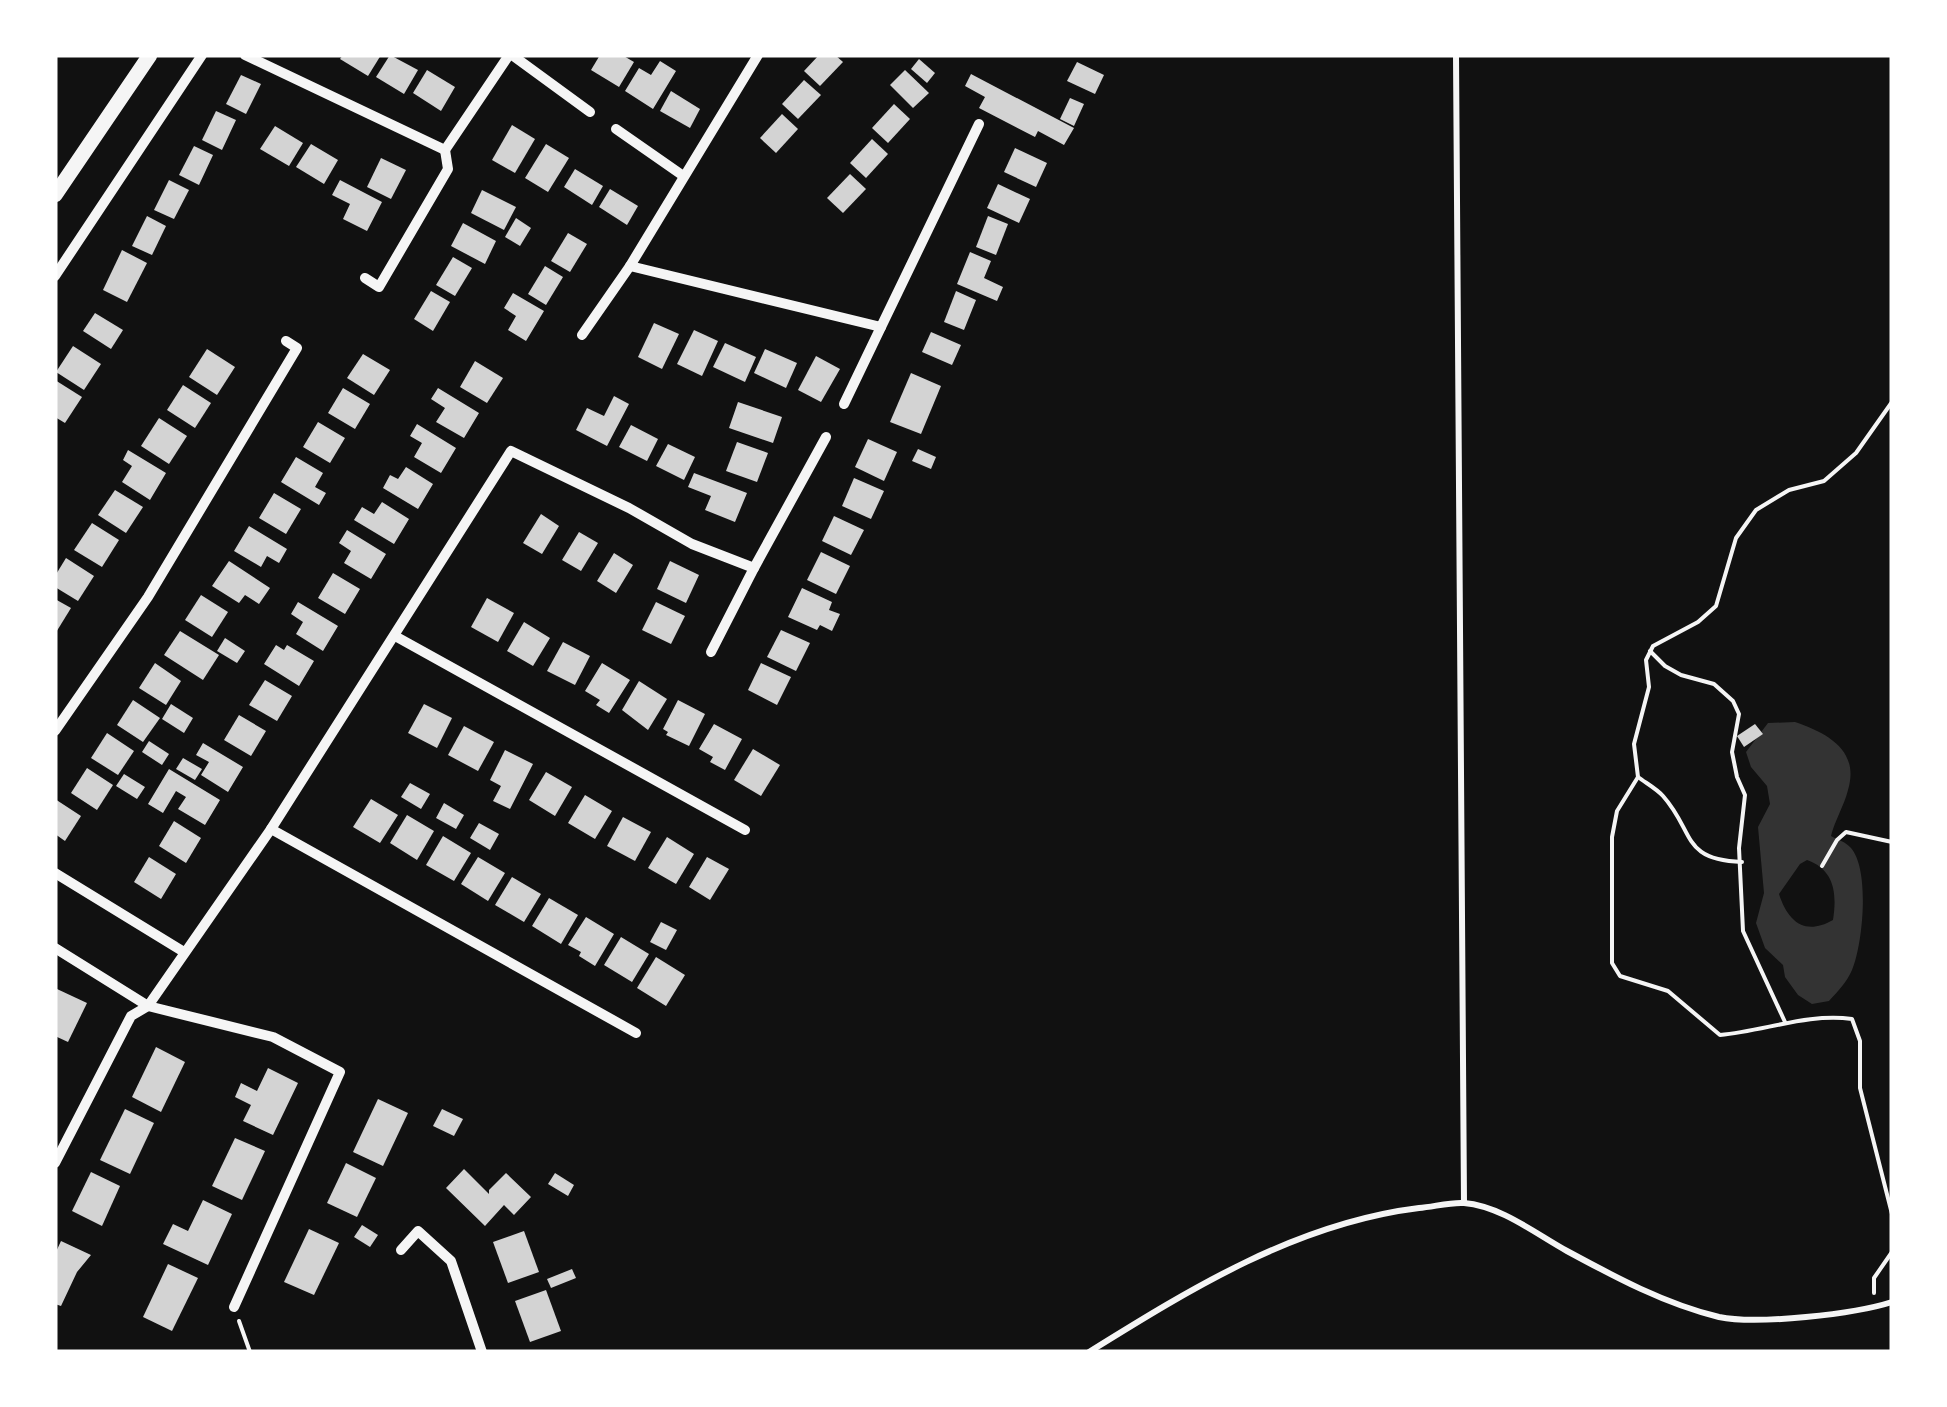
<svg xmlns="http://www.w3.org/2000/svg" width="1947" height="1407" font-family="Figtree,sans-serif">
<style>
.water{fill:#333;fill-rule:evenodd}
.building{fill:#d3d3d3}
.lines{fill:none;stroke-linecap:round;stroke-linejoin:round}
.path{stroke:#f5f5f5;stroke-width:4}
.service{stroke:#f5f5f5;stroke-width:6}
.minor{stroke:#f5f5f5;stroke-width:10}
.tertiary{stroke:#f5f5f5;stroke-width:15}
</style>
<rect width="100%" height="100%" fill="#111"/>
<path class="water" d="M1795,722C1827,733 1860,750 1848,790C1844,806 1835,820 1831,836C1838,840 1846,842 1851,848C1870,870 1863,944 1852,970C1847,982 1838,991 1829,1001L1812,1004L1798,995L1785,977L1783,965L1765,948L1756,923L1764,893L1758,827L1770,804L1767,786L1751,767L1746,752L1768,723ZM1807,860C1835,870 1837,894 1833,920C1805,936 1788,922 1779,894L1800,864Z"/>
<g class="building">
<polygon points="343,55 381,55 368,76 340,59"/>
<polygon points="390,55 418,70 404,94 376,77"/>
<polygon points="600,55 622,55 634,62 619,87 591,70"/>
<polygon points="819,55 835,55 843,62 820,86 804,71"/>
<polygon points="919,59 935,73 927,83 911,69"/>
<polygon points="660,61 676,71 653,109 625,91 639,68 651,75"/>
<polygon points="1077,62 1104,75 1095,94 1067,81"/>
<polygon points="427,70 455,87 441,111 413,93"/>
<polygon points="905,70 929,93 913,108 890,85"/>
<polygon points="971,74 1074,128 1064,145 1038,131 1035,137 979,108 985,97 965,86"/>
<polygon points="241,75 261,84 246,114 226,104"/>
<polygon points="804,80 821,95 798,119 782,104"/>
<polygon points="671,91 700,109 690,128 660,111"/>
<polygon points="1070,98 1084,104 1074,126 1060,119"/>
<polygon points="894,104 910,119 888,143 872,128"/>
<polygon points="216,111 236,120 222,150 202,140"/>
<polygon points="782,114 798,129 776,153 760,138"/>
<polygon points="512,125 535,139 515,173 492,160"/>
<polygon points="275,126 303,143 289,166 260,149"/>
<polygon points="872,139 888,154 866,178 850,163"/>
<polygon points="311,144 338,160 324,184 296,167"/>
<polygon points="546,144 569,158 548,192 525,178"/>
<polygon points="194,146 213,155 199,185 179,175"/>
<polygon points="1015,148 1047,163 1036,187 1004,172"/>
<polygon points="381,158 406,170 391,199 367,187"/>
<polygon points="575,169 603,186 592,205 564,187"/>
<polygon points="850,174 866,189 843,213 827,198"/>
<polygon points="169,180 189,190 174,219 154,210"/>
<polygon points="340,180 382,202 367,231 343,219 350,204 332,195"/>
<polygon points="998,184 1030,199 1019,223 987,208"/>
<polygon points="610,189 638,206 627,225 599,207"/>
<polygon points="482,190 516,207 504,230 471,213"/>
<polygon points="147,216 166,226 152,255 132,246"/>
<polygon points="988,216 1008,224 996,255 976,247"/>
<polygon points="516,218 531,228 520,246 505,237"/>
<polygon points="463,223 496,241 485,264 451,246"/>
<polygon points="568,233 587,244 570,272 551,261"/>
<polygon points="122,250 147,263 127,302 103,290"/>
<polygon points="970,252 991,261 984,278 1003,287 997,301 957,284"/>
<polygon points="453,257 472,268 455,296 436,285"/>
<polygon points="545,266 563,277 546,305 528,294"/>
<polygon points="431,291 450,302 433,331 414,319"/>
<polygon points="956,291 976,300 964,330 944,322"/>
<polygon points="513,293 544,311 526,341 508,330 516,316 504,308"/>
<polygon points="95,313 123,330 111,349 83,331"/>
<polygon points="654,323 679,334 662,369 638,357"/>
<polygon points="694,330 718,341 702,376 677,364"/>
<polygon points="931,332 961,345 952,365 922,352"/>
<polygon points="725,343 756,357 745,382 713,367"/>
<polygon points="73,346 101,364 84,390 56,372"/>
<polygon points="207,349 235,367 217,395 189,377"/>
<polygon points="765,349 797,363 786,388 754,373"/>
<polygon points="363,354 390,370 374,395 347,378"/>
<polygon points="816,356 840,369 821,402 798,390"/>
<polygon points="475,361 503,378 487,403 460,387"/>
<polygon points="911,373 941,386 921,434 890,422"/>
<polygon points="55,380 82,397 65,423 55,417"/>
<polygon points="183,385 211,403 195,428 167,410"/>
<polygon points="343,388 370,404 355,429 328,413"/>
<polygon points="438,388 479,413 464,438 436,422 445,408 431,399"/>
<polygon points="614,396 629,404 607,446 576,430 587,408 604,416"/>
<polygon points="738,402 782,417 773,443 729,428"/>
<polygon points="159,418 187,436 169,464 141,446"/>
<polygon points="318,422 345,438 330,463 303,447"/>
<polygon points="417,424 456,448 441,473 414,457 422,443 410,436"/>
<polygon points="631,425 658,439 647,461 619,447"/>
<polygon points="868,439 897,452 884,481 855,467"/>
<polygon points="737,442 768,453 757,482 726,471"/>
<polygon points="668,444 695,457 684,480 656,466"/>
<polygon points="918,449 936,457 931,469 912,461"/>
<polygon points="128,450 166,473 150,500 122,482 132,466 123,460"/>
<polygon points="296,457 323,473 315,487 326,493 319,505 281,482"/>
<polygon points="406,467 433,484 418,509 383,488 390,475 398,479"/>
<polygon points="694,473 747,493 735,522 705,510 711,496 688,487"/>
<polygon points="854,478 884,491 871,519 842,506"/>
<polygon points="115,490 143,507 126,533 98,515"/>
<polygon points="274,493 301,509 286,534 259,518"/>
<polygon points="382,502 409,519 394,544 354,520 362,507 374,514"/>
<polygon points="541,514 559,526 542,554 523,543"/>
<polygon points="834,516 864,530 851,555 822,541"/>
<polygon points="92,523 119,540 102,567 74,550"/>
<polygon points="249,526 287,549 279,563 267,556 261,567 234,551"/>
<polygon points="347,530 386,554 371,579 344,563 351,551 339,543"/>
<polygon points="579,532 598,543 581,571 562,560"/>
<polygon points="821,552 850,566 836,594 807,580"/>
<polygon points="614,553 633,565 616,593 597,581"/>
<polygon points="66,558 94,576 78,601 55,587 55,576"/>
<polygon points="229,561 270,588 259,604 245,595 239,603 212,586"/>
<polygon points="670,561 699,575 686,603 657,589"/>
<polygon points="333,573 360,589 345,614 318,598"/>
<polygon points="802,588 832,602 829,610 840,614 832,631 820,625 817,630 788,617"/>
<polygon points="201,595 228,612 212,637 185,620"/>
<polygon points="487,598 514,613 498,642 471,627"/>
<polygon points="55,599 71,608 55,634"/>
<polygon points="298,602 338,626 323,651 296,634 303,622 291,614"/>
<polygon points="656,602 685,616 671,644 642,630"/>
<polygon points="524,622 550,638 533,666 507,651"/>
<polygon points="781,630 810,643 796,671 767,657"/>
<polygon points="180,631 219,655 203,680 164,655"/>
<polygon points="225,638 245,651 237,663 217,651"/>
<polygon points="563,642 590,656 575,685 547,671"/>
<polygon points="276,645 284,650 287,645 314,661 299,686 264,664"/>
<polygon points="155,663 181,681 166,705 139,688"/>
<polygon points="602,663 630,680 609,713 596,705 600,700 585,691"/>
<polygon points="761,663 791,677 777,705 748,690"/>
<polygon points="265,680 292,696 277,721 249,705"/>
<polygon points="639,681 667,699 648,730 622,710"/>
<polygon points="133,700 160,718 143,742 117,725"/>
<polygon points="678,700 705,714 689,746 666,735 668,732 663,729"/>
<polygon points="171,704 193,718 184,733 162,719"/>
<polygon points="424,704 452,718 437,748 408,733"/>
<polygon points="239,715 266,731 251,756 224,740"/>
<polygon points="714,724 742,739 725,770 710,762 713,757 699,749"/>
<polygon points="1755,724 1763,734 1744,747 1737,736"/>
<polygon points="464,726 494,742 478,771 448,755"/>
<polygon points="107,733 134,751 118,775 91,758"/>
<polygon points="149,741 169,754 162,765 142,752"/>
<polygon points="203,743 243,767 228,792 201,775 209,762 196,755"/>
<polygon points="753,749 780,765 761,796 734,780"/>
<polygon points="505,750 533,764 510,809 493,801 501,786 490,780"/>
<polygon points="183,758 202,769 195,780 176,769"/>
<polygon points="87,768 113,785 97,810 71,793"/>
<polygon points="169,769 220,800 205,825 178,809 186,797 176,791 163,813 148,804"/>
<polygon points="546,772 572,787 555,816 529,800"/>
<polygon points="124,774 145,787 137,799 116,786"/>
<polygon points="410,783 430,794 421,809 401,797"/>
<polygon points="585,795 612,811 595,839 568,823"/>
<polygon points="55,799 81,816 65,841 55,834"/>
<polygon points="371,799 398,815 380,843 353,827"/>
<polygon points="444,803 464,815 456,829 436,818"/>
<polygon points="407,815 434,831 417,860 390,843"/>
<polygon points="623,817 651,832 635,861 607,846"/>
<polygon points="174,821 201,838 186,863 159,846"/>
<polygon points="479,823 499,834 490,850 470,838"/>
<polygon points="443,836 471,853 454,881 426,865"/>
<polygon points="667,837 694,854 676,884 648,868"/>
<polygon points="149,857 176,874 161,899 134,882"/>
<polygon points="478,857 505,873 488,901 461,884"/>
<polygon points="707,857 729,869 710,900 689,887"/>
<polygon points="512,877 541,894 524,922 495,905"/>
<polygon points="549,898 578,915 561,944 532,926"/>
<polygon points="586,917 614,934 595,966 579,956 581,952 568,945"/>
<polygon points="661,922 677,930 666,950 650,942"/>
<polygon points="621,937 649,954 632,982 604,965"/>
<polygon points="656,957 685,975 666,1006 637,988"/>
<polygon points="57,989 87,1003 68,1042 55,1036"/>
<polygon points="156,1047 185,1062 161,1112 132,1097"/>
<polygon points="268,1068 298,1083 273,1135 243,1121 251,1105 235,1097 241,1083 257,1091"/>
<polygon points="378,1099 408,1113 383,1166 353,1152"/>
<polygon points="125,1109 154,1123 130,1174 100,1160"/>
<polygon points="442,1109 463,1119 454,1136 433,1126"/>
<polygon points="235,1138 265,1151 242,1200 212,1186"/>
<polygon points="346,1163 376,1178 357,1217 327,1203"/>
<polygon points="464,1169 489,1194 489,1190 506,1173 531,1197 514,1215 504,1205 485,1226 446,1188"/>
<polygon points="91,1172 120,1186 102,1226 72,1211"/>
<polygon points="555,1173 574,1185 568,1196 548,1184"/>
<polygon points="203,1200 232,1214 208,1265 163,1244 173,1224 188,1231"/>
<polygon points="362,1225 378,1235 370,1247 354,1237"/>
<polygon points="309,1229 339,1243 314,1295 284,1282"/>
<polygon points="524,1231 539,1272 508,1283 493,1242"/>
<polygon points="61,1241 91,1255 77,1272 61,1306 55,1304 55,1254"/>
<polygon points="168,1264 198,1278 172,1331 143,1317"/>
<polygon points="572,1269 576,1278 551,1288 547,1279"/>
<polygon points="546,1290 561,1331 530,1342 515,1301"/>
</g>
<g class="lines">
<g class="path">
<path d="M1892,402L1856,453L1824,481L1789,490L1756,510L1736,538L1716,606L1698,622L1653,646L1646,660L1649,687L1634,744L1638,777L1617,811L1612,837V963L1620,976L1668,991L1720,1035C1765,1031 1807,1013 1852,1019L1860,1041V1088L1892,1214"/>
<polyline points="1650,651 1665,666 1681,675 1714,684 1733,701 1739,714 1732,752 1737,777 1745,795 1739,848 1743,931 1785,1022"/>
<path d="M1638,777C1646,783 1657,789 1663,796C1695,832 1681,860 1742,862"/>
<polyline points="1822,866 1837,840 1846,832 1892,842"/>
<polyline points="1874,1293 1874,1278 1892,1252"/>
<polyline points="239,1321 250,1352"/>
</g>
<g class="service">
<polyline points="1456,55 1464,1203"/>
<path d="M1089,1352C1192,1288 1297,1223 1419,1208C1433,1207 1450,1202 1464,1203C1501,1206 1536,1234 1567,1251C1615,1277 1665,1304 1719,1317C1757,1325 1855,1314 1892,1302"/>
</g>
<g class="minor">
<polyline points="245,55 445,150 509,55"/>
<polyline points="512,55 590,112"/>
<polyline points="616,129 682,175"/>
<polyline points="630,266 881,327 979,124"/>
<polyline points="55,276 202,55"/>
<polyline points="365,278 379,287 448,169 445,150"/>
<polyline points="582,335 630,266 758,55"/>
<polyline points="844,404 881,327"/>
<polyline points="395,636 745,830"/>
<polyline points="711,652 754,568"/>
<polyline points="55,731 148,597 297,348 286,341"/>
<polyline points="271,829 636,1033"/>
<polyline points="55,873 184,952"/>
<polyline points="55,948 148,1006 273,1037 340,1072 234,1307"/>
<polyline points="55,1163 131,1016 148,1006 271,829 511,451 629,508 692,544 754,568 826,437"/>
<polyline points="401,1250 418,1231 451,1261 482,1352"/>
</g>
<polyline class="tertiary" points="55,195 150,55"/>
</g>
<rect width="1947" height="1407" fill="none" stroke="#ffffff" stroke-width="115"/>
</svg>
